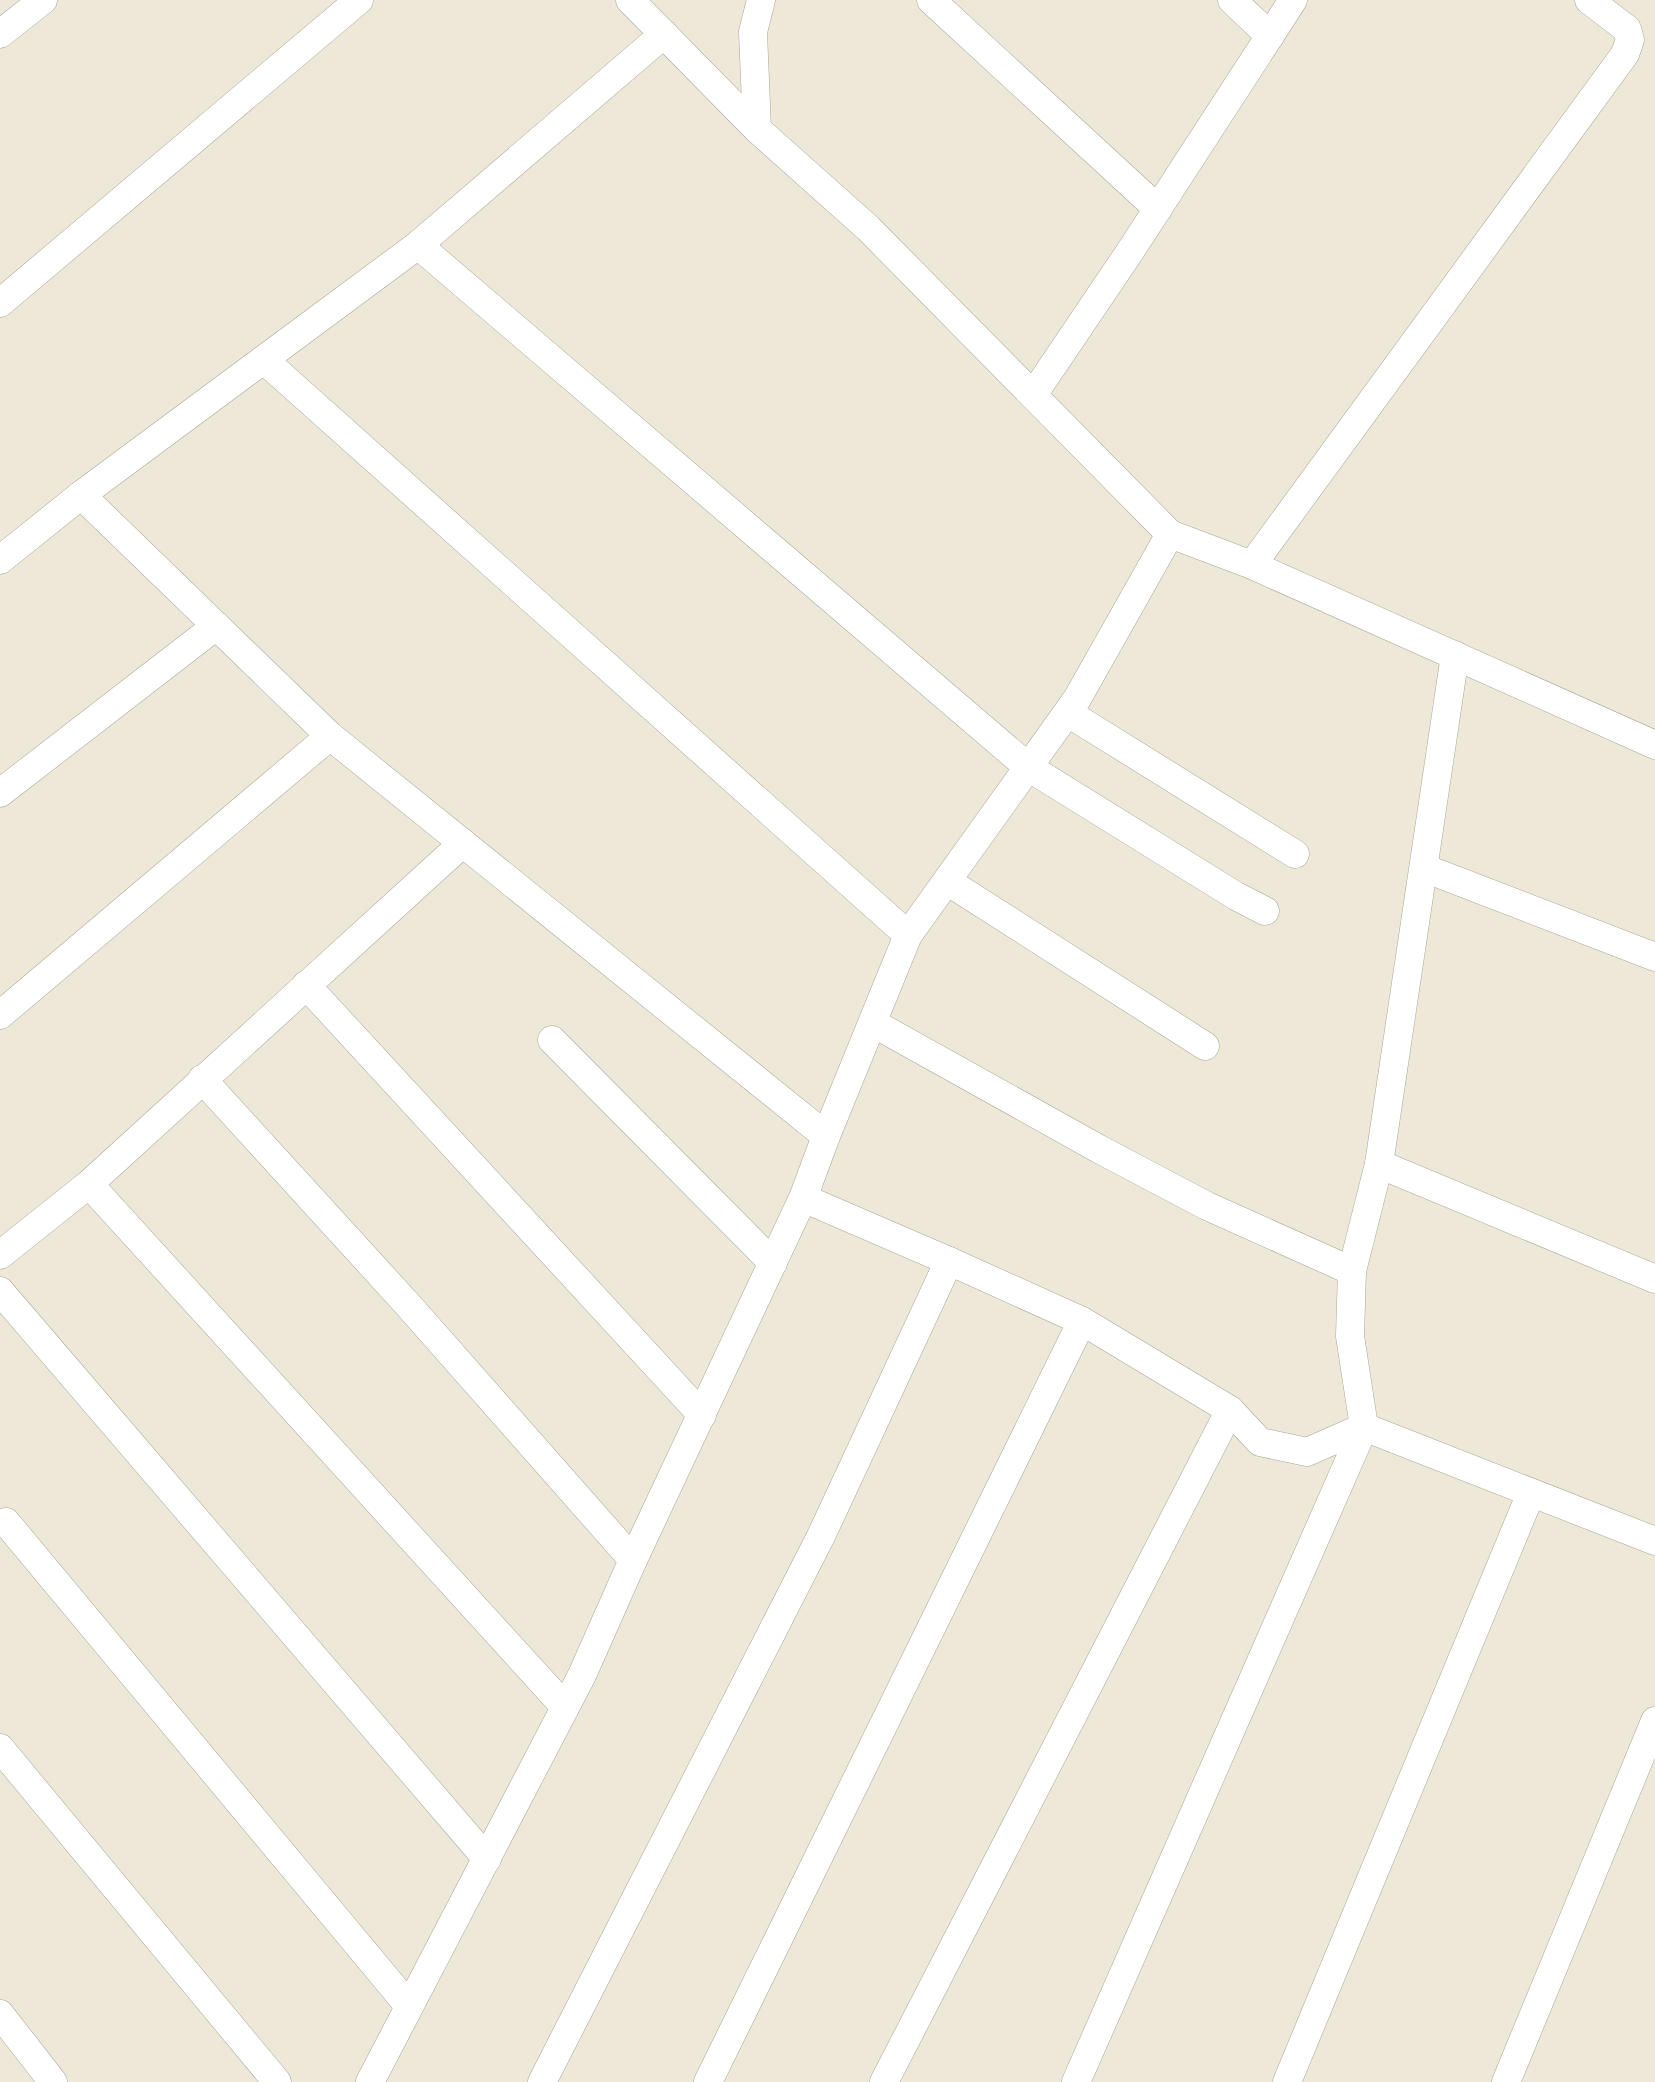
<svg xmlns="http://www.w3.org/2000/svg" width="1655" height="2082" font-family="Montserrat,sans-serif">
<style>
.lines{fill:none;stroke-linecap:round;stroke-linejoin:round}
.street-casing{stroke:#aba596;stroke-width:29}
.secondary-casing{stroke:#aba596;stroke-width:29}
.street{stroke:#fff;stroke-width:28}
.secondary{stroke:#fff;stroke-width:28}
</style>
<rect width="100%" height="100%" fill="#eee8d8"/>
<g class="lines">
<g class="street-casing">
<g id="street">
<polyline points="630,0 757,129"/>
<polyline points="931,0 1158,209"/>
<polyline points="1232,0 1270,36"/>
<polyline points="0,34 43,0"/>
<polyline points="418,245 1028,767 1236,896 1265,911"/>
<polyline points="0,303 359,0"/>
<polyline points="264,360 908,935"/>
<polyline points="1033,395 1129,253 1293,0"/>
<polyline points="81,495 330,736 826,1136"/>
<polyline points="0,560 81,495 418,245 664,34"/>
<polyline points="1252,565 1625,54 1630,40 1627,29 1589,0"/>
<polyline points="1068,713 1295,854"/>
<polyline points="0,793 216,626"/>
<polyline points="1424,868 1655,957"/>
<polyline points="947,881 1205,1046"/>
<polyline points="306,985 702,1415"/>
<polyline points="0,1015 330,736"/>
<polyline points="873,1023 1099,1149 1207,1206 1352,1271"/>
<polyline points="552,1040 773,1263"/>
<polyline points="202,1079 409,1306 633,1560"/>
<polyline points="1379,1164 1655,1279"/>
<polyline points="89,1184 565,1707"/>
<polyline points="803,1198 949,1261 1082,1321 1230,1410 1260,1442 1307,1452 1364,1427 1655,1541"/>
<polyline points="0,1255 89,1184 463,843"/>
<polyline points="0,1291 487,1859"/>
<polyline points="6,1522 409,2006"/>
<polyline points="0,1748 277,2082"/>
<polyline points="0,2014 53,2082"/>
<polyline points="370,2082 582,1675 633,1560 803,1198 826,1136 908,935 1077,699 1170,534"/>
<polyline points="542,2082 821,1536 949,1261"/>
<polyline points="708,2082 1082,1321"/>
<polyline points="884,2082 1230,1410"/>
<polyline points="1076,2082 1364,1427 1350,1336 1352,1271 1379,1164 1455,655"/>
<polyline points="1287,2082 1531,1493"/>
<polyline points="1506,2082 1655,1721"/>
</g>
</g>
<g class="secondary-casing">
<polyline id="secondary" points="761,0 753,32 757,129 868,228 1170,534 1252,565 1655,745"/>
</g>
<use href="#street" class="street"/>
<use href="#secondary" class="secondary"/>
</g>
</svg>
